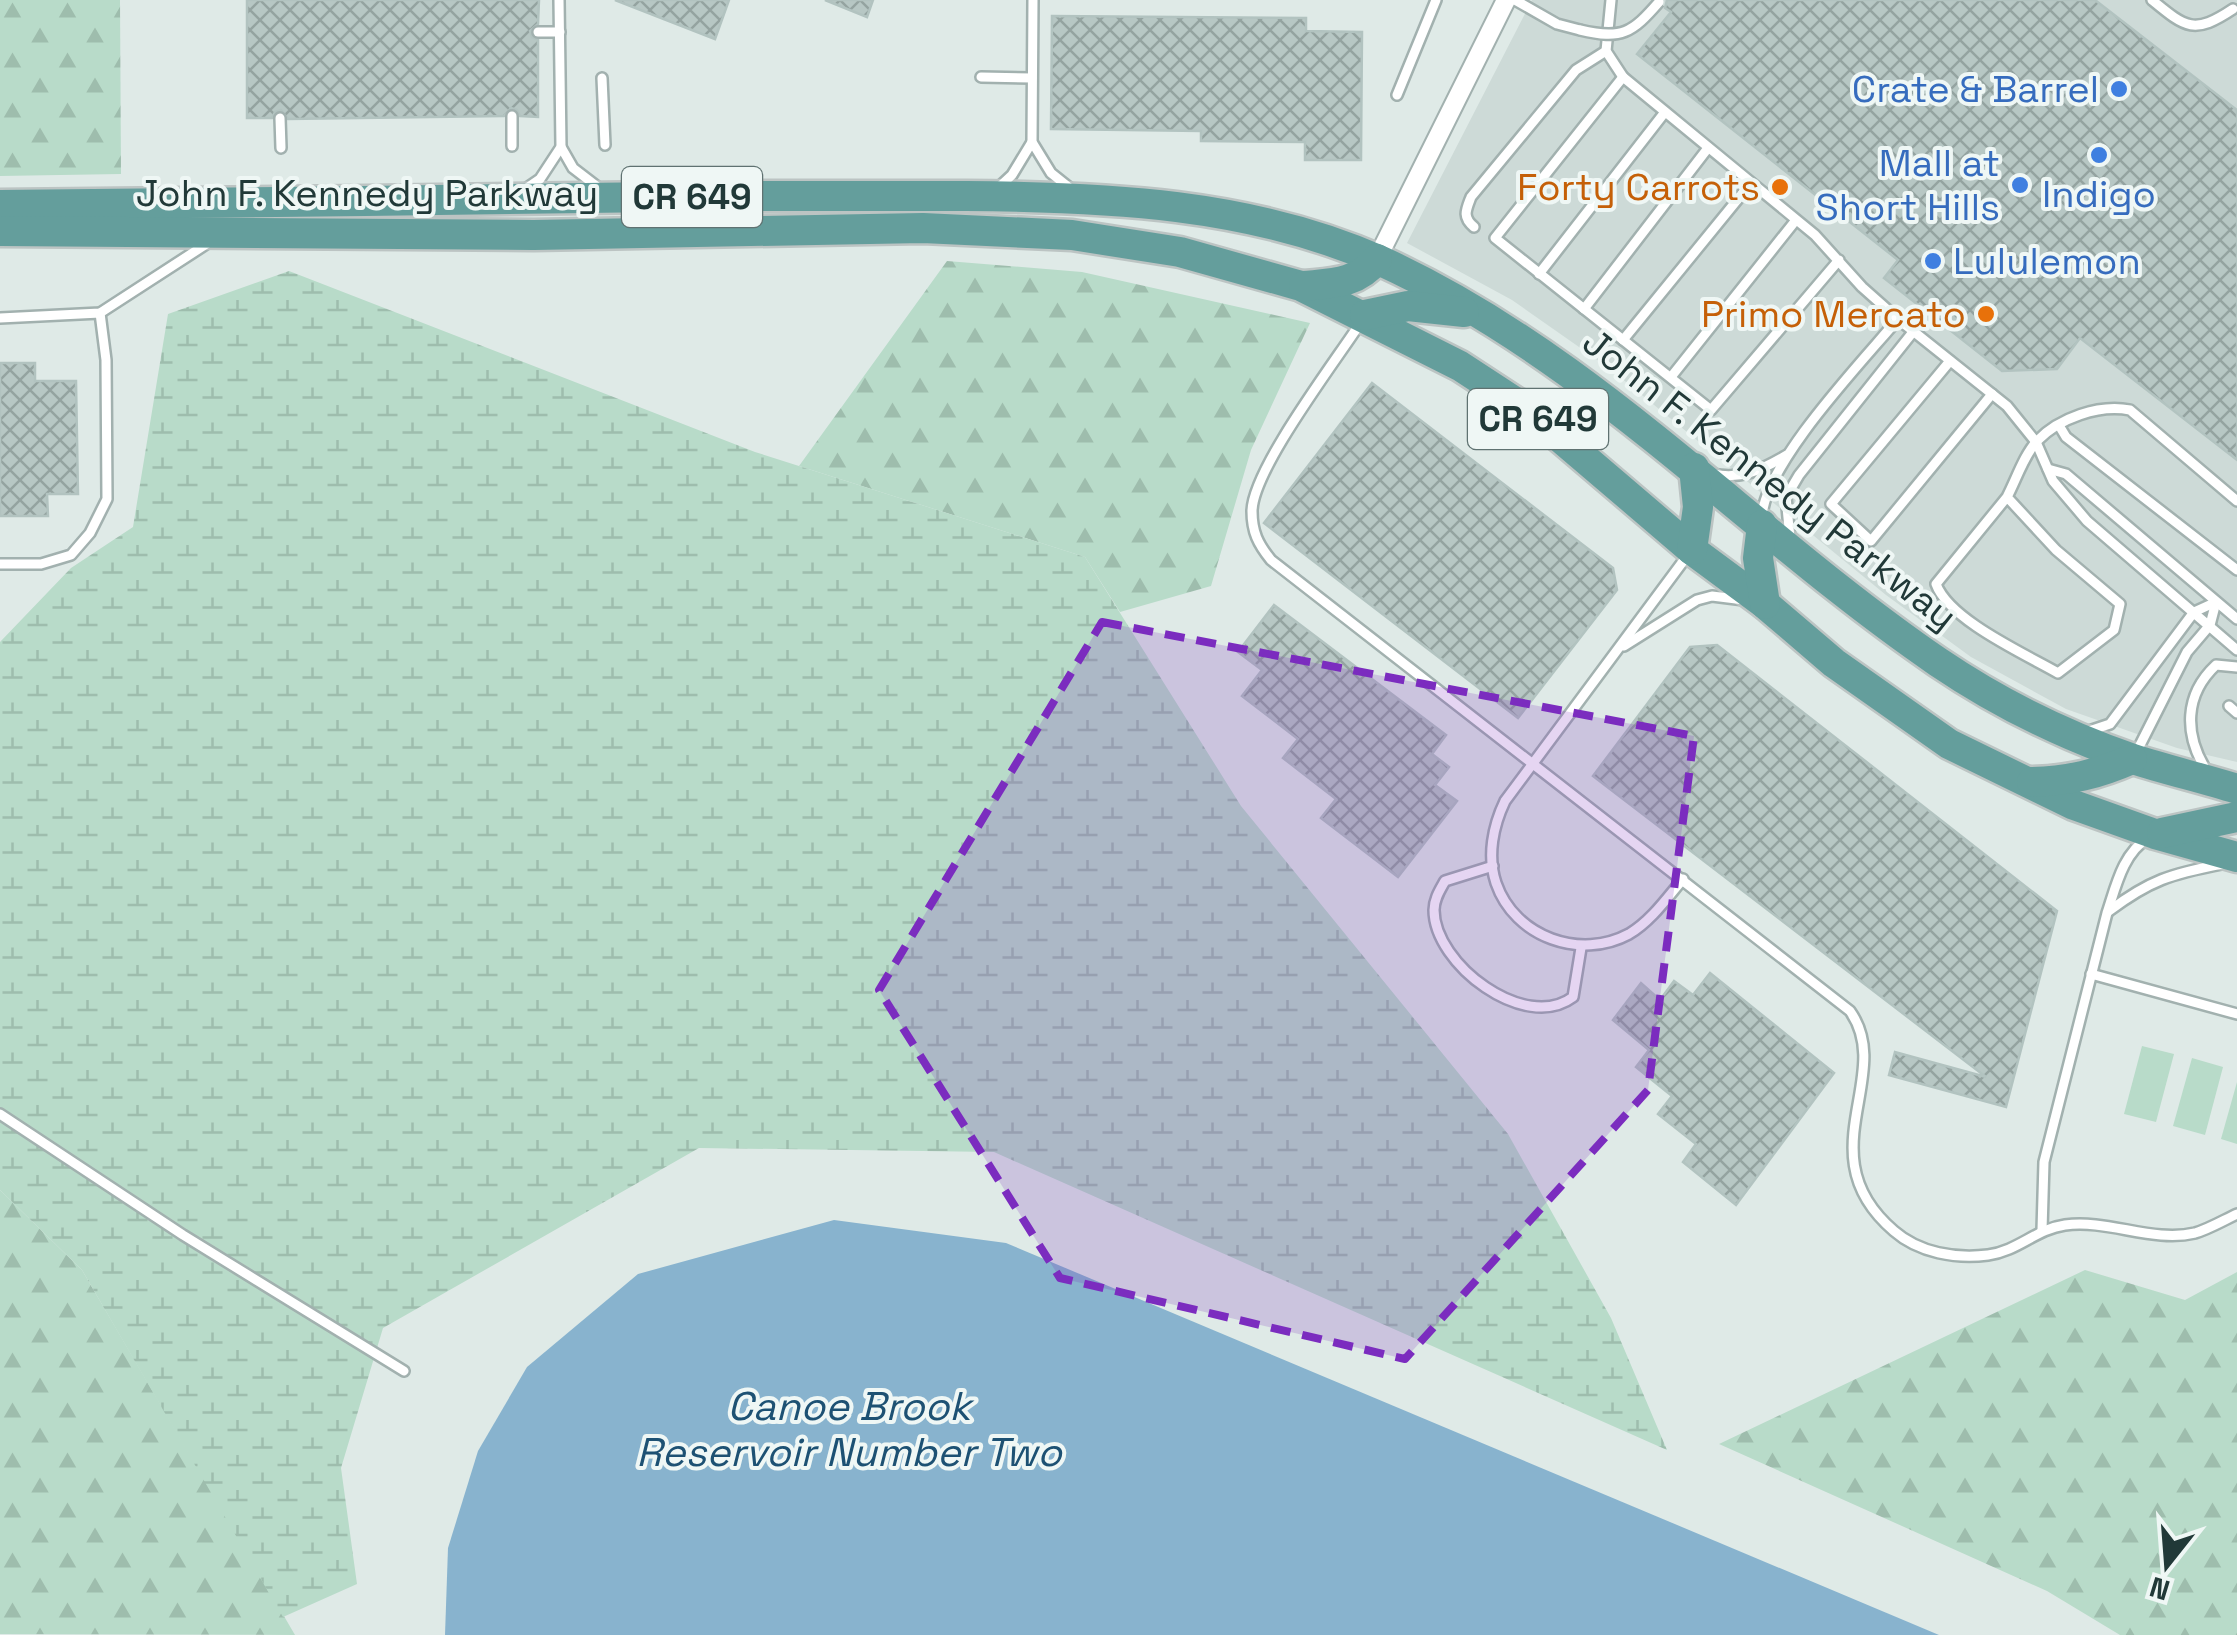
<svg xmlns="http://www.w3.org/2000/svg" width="2237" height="1635" font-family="'Space Grotesk',sans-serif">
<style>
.built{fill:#cddad7}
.grass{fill:#b8dbc9}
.forest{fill:url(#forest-firs)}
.wetland{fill:url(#wetland-marsh)}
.water{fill:#88b3ce}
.building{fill:url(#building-cross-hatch);stroke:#b2c3c0;stroke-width:2.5}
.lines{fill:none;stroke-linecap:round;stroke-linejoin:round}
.service-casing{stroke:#a2b1af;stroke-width:14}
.minor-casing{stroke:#a2b1af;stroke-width:22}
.primary-casing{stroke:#bcc4c3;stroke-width:35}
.service{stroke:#fff;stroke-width:9}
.minor{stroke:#fff;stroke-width:18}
.primary{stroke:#649e9c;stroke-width:30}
.service-bridge-casing{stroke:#a2b1af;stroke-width:14;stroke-linecap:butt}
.service-bridge{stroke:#fff;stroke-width:9}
.marked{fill:#7b2cbf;fill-opacity:0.2;stroke:#7b2cbf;stroke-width:8;stroke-dasharray:20 12;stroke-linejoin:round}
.shop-dot{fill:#3f7fe0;stroke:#eff7f5;stroke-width:4}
.food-dot{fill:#e8710a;stroke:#eff7f5;stroke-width:4}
.labels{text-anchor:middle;stroke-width:8;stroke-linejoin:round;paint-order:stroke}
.shield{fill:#eff7f5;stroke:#5f7271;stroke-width:2.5}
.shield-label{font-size:35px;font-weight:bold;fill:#213938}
.shop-label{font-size:38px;fill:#366cbe;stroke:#eff7f5;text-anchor:end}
.food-label{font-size:38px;fill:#c56008;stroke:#eff7f5;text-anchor:end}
.street-label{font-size:38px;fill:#213938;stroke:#eff7f5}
.water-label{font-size:40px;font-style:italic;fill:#1d5173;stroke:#eff7f5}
</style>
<defs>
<pattern id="forest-firs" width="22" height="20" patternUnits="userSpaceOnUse" patternTransform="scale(2.5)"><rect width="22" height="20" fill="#b8dbc9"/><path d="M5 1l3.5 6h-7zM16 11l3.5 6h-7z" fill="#9ebdad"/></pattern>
<pattern id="wetland-marsh" width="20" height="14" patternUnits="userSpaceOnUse" patternTransform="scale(2.5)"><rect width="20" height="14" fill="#b8dbc9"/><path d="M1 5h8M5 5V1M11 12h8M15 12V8" fill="none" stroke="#9ebdad"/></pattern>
<pattern id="building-cross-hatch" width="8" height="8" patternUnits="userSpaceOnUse" patternTransform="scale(2.5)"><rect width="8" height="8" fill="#b7c7c4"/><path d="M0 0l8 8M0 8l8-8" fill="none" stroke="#94a3a0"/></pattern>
</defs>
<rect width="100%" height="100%" fill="#dfeae7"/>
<polygon class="built" points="1532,0 2237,0 2237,762 2177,748 2066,709 1971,657 1886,595 1609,368 1512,300 1407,243"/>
<g class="grass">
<polygon points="2142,1046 2174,1054 2156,1122 2124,1114"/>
<polygon points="2192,1058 2223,1067 2205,1135 2173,1126"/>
<polygon points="2237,1082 2237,1144 2221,1139"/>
</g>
<g class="forest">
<polygon points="0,0 120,0 121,174 0,176"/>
<polygon points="947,261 1082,272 1310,323 1251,450 1211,586 1120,612 1085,557 799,466"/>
<polygon points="0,1190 82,1270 295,1635 0,1634"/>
<polygon points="2085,1270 2185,1300 2237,1272 2237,1635 2120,1635 2047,1591 1719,1444"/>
</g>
<polygon class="wetland" points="289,271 755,452 1085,557 1241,806 1508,1134 1611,1318 1667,1450 994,1152 699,1148 383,1328 341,1468 357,1584 283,1617 82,1270 0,1190 0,642 71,568 133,527 168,314"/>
<polygon class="water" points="834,1220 1006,1243 1939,1635 445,1635 448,1548 478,1451 527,1367 638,1274"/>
<g class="building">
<polygon points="247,0 539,0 538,24 530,31 532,37 538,40 538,117 520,116 517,110 511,108 504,116 288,119 281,110 275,112 272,118 247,118"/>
<polygon points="615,0 729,0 715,39"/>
<polygon points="825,0 873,0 867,17"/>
<polygon points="1667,0 2095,0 2237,110 2237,460 2080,338 2057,369 2002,371 1884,278 1898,260 1637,54 1671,12 1665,8"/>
<polygon points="1052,16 1306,18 1306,31 1362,32 1361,160 1305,160 1305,142 1201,141 1201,131 1051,129"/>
<polygon points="0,363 35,363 35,381 76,381 78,494 47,494 48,516 0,516"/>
<polygon points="1372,383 1613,568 1617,590 1518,718 1264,523"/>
<polygon points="1274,605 1446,735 1432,754 1449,767 1435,785 1457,801 1398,877 1321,818 1336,799 1283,758 1298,739 1242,696 1262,670 1238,652"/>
<polygon points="1717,645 2057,911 2006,1107 1889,1075 1895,1052 1986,1077 1593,776 1690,647"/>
<polygon points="1710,973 1834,1073 1736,1205 1683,1162 1696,1144 1658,1114 1672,1096 1636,1067 1649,1050 1613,1020 1641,983 1660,1000 1674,981 1693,995"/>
</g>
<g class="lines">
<g class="service-casing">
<g id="service">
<polyline points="1033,0 1032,142 1051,173 1071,189"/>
<polyline points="1515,0 1557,24 1580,30"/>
<polyline points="1611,0 1606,51 1623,77"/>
<path d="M2152,0C2186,28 2194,35 2233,9"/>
<polyline points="538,32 560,32"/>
<polyline points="981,77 1032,78"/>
<polyline points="602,78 605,145"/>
<polyline points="1397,95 1436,0"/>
<polyline points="512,116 512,146"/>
<polyline points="280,118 281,148"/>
<polyline points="561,147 573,168 599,188"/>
<polyline points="998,188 1012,175 1032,142"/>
<polyline points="524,190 540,179 561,147 559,0"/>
<path d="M1474,227C1462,217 1466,210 1471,197L1576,70L1606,51"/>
<polyline points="1839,260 1711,410 1495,238 1623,77 1815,235 1862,287 1898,319 2007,406 2036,442 2053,481 2087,521 2237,650"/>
<polyline points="1539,274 1665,112"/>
<polyline points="1584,309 1708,148"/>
<polyline points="0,318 100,313 211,241"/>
<path d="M1361,322C1335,362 1253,469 1252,511C1252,532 1258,544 1271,560L1850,1011C1896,1076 1805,1155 1894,1231C1919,1253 1956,1259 1988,1255C2018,1251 2036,1229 2065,1225C2108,1219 2153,1243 2195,1233C2209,1229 2224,1220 2237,1214"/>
<polyline points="1623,340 1751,183"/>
<polyline points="1950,361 1831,504 1871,541 1992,394"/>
<polyline points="1671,377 1796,220"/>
<polyline points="2060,427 2066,437 2237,570"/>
<polyline points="2048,469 2066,474 2237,619"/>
<path d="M1713,474C1742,480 1763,469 1787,455"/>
<path d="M2007,497L1936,584C1949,620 2025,654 2058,673L2114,630L2120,604L2056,550L2007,497C2016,480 2024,455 2037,441C2059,418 2099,404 2130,410L2237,501"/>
<path d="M1762,516C1766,462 1861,363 1898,319"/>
<polyline points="1790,538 1786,497 1799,475 1913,332"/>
<polyline points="0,564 41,564 71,555 90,533 107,499 106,360 100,313"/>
<polyline points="1624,646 1697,600 1712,596 1744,600"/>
<polyline points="2229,706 2237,713"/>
<polyline points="2089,731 2110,724 2194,612 2216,602"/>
<polyline points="2136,753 2187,652 2210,625 2216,602"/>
<path d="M2206,770C2184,734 2184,695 2216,665L2237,667"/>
<path d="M1493,866L1445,881C1440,890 1434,899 1434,910C1434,964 1525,1033 1573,997L1581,948"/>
<path d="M1683,879C1667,898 1651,921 1629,934C1581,960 1515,938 1496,883C1487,856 1493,826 1505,801L1687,556"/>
<path d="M2109,911C2150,880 2171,874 2222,864"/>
<polyline points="2091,974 2237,1014"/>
<polyline points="0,1114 183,1235 404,1371"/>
<path d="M2042,1230L2044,1162L2107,913C2116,886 2123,853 2148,838"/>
</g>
</g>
<g class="minor-casing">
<polyline id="minor" points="1377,259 1506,0"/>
</g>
<g class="primary-casing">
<g id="primary">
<path d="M0,205C246,204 491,198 737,196C813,196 890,196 966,196C1106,197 1251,203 1381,261C1593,358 1748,532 1938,662C1997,702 2066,736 2133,759C2167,770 2202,778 2237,789"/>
<polyline points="0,231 534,235 923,228 1072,235 1180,252 1301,286 1460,366 1529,411 1692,550 1765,604 1834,663 1949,744 2074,805 2155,834 2237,857"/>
<path d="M1304,286C1334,283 1356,284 1377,259"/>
<polyline points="1365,315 1408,306 1464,312"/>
<polyline points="1762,525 1758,558 1765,604"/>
<polyline points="1692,550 1698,507 1694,468"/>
<path d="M2032,782C2069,781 2098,774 2132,759"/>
<polyline points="2162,833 2237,817"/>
</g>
</g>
<use href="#service" class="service"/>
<use href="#minor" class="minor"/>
<use href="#primary" class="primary"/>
<g class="service-bridge-casing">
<path id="service-bridge" d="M1580,30C1622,40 1632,33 1659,2"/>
</g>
<use href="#service-bridge" class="service-bridge"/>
</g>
<path class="marked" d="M1102,622L1694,736L1648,1090L1405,1359L1060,1278L879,990Z"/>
<g class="shop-dot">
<circle cx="2119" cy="89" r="10"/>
<circle cx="2099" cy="155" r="10"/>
<circle cx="2020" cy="185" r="10"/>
<circle cx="1933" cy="261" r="10"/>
</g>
<g class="food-dot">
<circle cx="1780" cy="187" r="10"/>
<circle cx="1986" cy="314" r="10"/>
</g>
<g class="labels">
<g class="shield">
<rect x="622" y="167" width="140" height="60" rx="8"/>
<rect x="1468" y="389" width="140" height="60" rx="8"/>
</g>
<g class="shield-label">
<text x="692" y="209">CR 649</text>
<text x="1538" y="431">CR 649</text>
</g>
<g class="shop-label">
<text x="2099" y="102">Crate &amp; Barrel</text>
<text x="2000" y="176">Mall at<tspan x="2000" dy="44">Short Hills</tspan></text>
<text x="2099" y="207" text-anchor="middle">Indigo</text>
<text x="1953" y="274" text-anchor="start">Lululemon</text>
</g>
<g class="food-label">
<text x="1760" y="200">Forty Carrots</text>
<text x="1966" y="327">Primo Mercato</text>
</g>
<g class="street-label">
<text x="367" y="206">John F. Kennedy Parkway</text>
<text transform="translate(1770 479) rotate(38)" y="13">John F. Kennedy Parkway</text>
</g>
<g class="water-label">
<text x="849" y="1420">Canoe Brook<tspan x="849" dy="46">Reservoir Number Two</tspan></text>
</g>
</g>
<g transform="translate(2167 1565) rotate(197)" stroke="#eff7f5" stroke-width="8" paint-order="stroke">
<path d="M0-8L18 38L0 25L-18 38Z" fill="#213938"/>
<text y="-15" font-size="28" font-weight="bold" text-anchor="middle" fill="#213938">N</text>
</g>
</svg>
